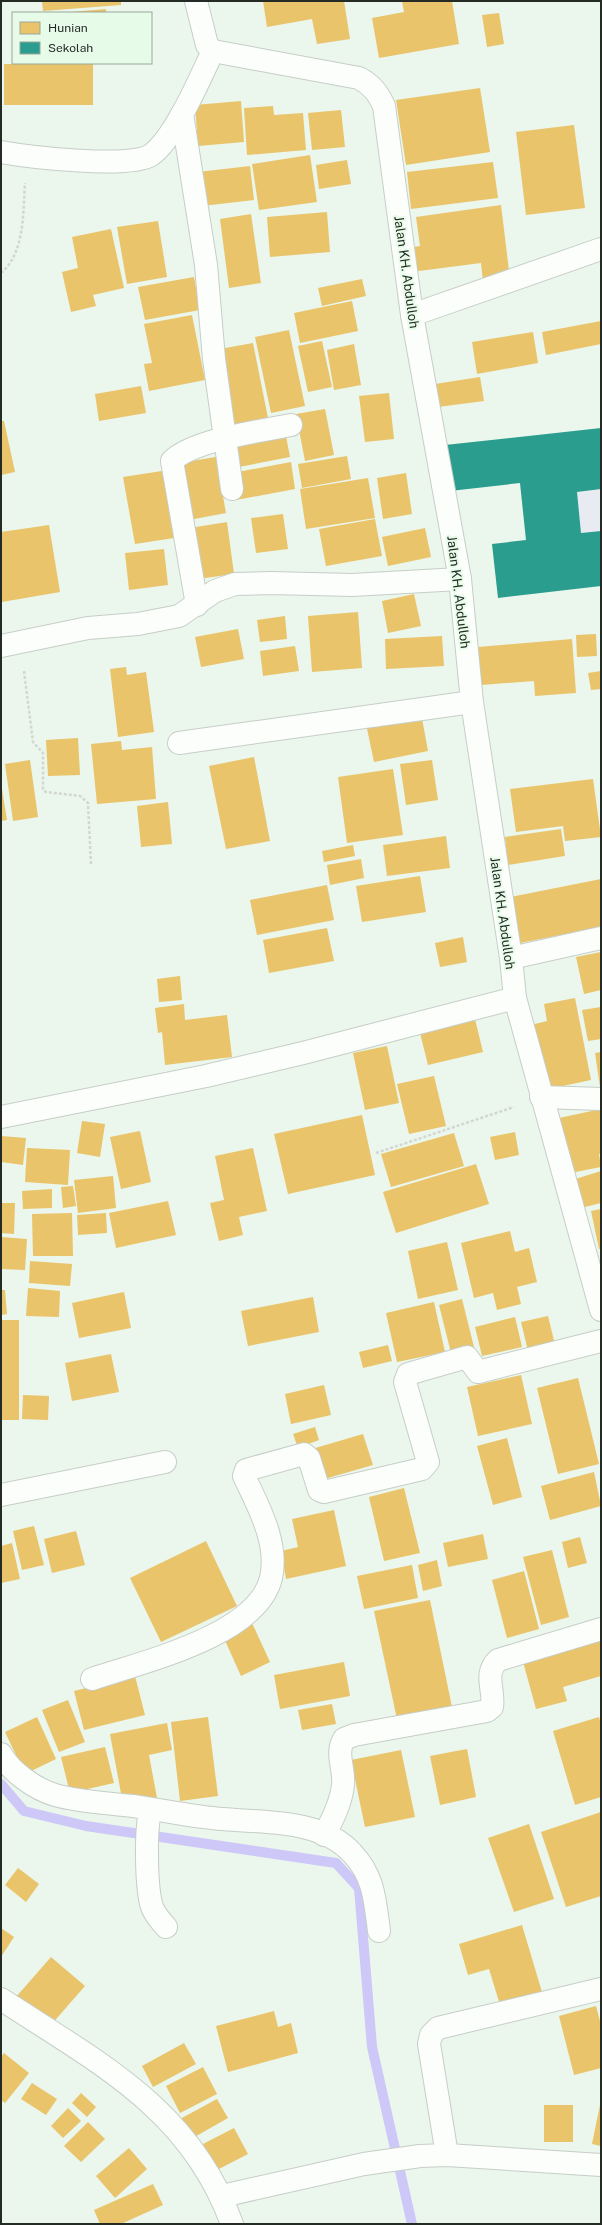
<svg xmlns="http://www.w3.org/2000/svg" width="602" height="2225" font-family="'Public Sans',sans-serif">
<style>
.green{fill:#e8ebf1}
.homes{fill:#e9c46a}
.schools{fill:#2a9d8f}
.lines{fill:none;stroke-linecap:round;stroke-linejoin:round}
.stream{stroke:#cdc8f8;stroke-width:10}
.minor-casing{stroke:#c6cec7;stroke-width:24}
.path{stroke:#d3d7d3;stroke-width:2.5;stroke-dasharray:3 2;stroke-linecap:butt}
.minor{stroke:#fcfefc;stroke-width:22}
.labels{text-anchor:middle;stroke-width:4;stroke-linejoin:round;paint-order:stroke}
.street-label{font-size:13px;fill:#242b25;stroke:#e7fbe9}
</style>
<rect width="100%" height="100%" fill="#ebf6ec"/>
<polygon class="green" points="601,489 601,531 581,533 577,492"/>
<g class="homes">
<polygon points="42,1 121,1 121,5 43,11"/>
<polygon points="263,1 344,1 350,39 317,44 312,19 267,27"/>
<polygon points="402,1 452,1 459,44 379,58 372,18 404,12"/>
<polygon points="106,9 106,13 70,13 70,12"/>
<polygon points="499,13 504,44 487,47 482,15"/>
<rect x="4" y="64" width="89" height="41"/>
<polygon points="480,88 490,152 406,165 396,100"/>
<polygon points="241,101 244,142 198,146 195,105"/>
<polygon points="273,106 274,115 303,113 306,150 247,155 244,108"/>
<polygon points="341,110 345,147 312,150 308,113"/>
<polygon points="574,125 585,208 526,215 516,132"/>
<polygon points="310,155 317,202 259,210 252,164"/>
<polygon points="347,160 351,184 319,189 316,165"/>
<polygon points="493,162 498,198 411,209 407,172"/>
<polygon points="250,166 254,200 202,206 198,172"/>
<polygon points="501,205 510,279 483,282 481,263 411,272 408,248 420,246 416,217"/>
<polygon points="327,212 330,252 270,257 267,217"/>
<polygon points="251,214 261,283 229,288 220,219"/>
<polygon points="158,221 167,277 127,284 117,227"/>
<polygon points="111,229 124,288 93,295 96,306 71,312 62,272 78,268 72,237"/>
<polygon points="194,277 200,310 145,320 138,287"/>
<polygon points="362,279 366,296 322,306 318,288"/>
<polygon points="352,301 358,331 300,343 294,313"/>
<polygon points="192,315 205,380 149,391 144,364 152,363 144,324"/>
<polygon points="601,321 601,344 546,355 542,332"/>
<polygon points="289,330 305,406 271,413 255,337"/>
<polygon points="533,332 538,363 477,374 472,342"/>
<polygon points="322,341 332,387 308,392 298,346"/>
<polygon points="253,343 269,423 235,430 220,349"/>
<polygon points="354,344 361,385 334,390 327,350"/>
<polygon points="480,377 484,401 438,407 435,384"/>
<polygon points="141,386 146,413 99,421 95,394"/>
<polygon points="389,393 394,439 365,442 359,396"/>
<polygon points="325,409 334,455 305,461 296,414"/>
<polygon points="1,421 4,421 15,472 1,475"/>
<polygon points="285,431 290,457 239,467 234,440"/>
<polygon points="347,456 351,479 302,488 298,464"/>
<polygon points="216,457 226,513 189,520 179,463"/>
<polygon points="291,462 295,489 236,500 232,473"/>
<polygon points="162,471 174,538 135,544 123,477"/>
<polygon points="406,473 412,514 383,519 377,478"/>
<polygon points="368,478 375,518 306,529 300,489"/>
<polygon points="283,514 288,549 256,553 251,518"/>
<polygon points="375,519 382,556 326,566 319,529"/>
<polygon points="227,522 234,574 198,579 190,528"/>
<polygon points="49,525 60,592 2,602 1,532"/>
<polygon points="425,528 431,557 388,566 382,537"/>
<polygon points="164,549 168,585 129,590 125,553"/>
<polygon points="414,594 421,626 388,633 382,601"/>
<polygon points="358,612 362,668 312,672 308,616"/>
<polygon points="285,616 287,639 260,642 257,620"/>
<polygon points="238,629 244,659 201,667 195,637"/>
<polygon points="596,634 597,656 577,657 576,635"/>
<polygon points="442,636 444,666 386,669 385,639"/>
<polygon points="572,639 576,693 535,696 534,681 481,685 478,647"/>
<polygon points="295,646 299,671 263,676 260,651"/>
<polygon points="126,667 127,675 146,672 154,732 118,737 110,669"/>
<polygon points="601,671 601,689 591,690 588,673"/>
<polygon points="421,713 428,751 374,762 366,724"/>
<polygon points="78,738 80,775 48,776 46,740"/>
<polygon points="121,741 122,750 152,747 156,799 97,804 91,744"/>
<polygon points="254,757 270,841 226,849 209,766"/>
<polygon points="30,760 38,817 13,821 5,764"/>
<polygon points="432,760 438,800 406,805 400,764"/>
<polygon points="393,769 403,835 347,843 338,777"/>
<polygon points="593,779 601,837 565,841 563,826 516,832 510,789"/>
<polygon points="1,783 7,820 1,821"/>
<polygon points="168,802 172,844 141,847 137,806"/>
<polygon points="561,829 565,856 508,865 505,837"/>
<polygon points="446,836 450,868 387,876 383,845"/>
<polygon points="353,845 355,856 324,862 322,851"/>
<polygon points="361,859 364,878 330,885 327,865"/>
<polygon points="420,876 426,912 362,922 356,886"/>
<polygon points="601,879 601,927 515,944 505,898"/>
<polygon points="327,885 334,920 257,935 250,900"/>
<polygon points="327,928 334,961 269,973 263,940"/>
<polygon points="463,937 467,962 440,967 435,943"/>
<polygon points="601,952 601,990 584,994 576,957"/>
<polygon points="180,976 182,1000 159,1002 157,979"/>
<polygon points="575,998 591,1080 544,1090 531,1025 547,1021 544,1004"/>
<polygon points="184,1004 185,1020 227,1015 232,1057 165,1065 162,1032 158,1033 155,1008"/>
<polygon points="601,1007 601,1039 588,1041 582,1010"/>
<polygon points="474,1015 483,1052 428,1065 419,1029"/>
<polygon points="387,1046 399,1103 365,1110 353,1053"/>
<polygon points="601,1052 601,1087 600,1087 595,1053"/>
<polygon points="434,1076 446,1126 409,1134 397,1084"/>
<polygon points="601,1109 601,1154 599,1154 601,1167 565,1174 568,1159 559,1118"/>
<polygon points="362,1115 375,1175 288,1194 274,1134"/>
<polygon points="82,1121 105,1124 100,1157 77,1153"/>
<polygon points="140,1131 151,1182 121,1189 110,1137"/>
<polygon points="515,1132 519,1155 495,1160 490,1137"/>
<polygon points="454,1133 464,1166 391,1187 381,1154"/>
<polygon points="1,1136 26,1138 23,1165 1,1162"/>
<polygon points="27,1148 70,1150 68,1185 25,1182"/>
<polygon points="253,1148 267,1211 239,1217 243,1235 219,1241 210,1203 224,1200 215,1156"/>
<polygon points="476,1164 489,1204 396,1233 383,1192"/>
<polygon points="601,1171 601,1203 577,1209 569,1181"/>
<polygon points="113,1176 116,1208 78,1213 74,1180"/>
<polygon points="73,1186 76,1206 63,1208 61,1187"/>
<polygon points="52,1189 52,1208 23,1209 22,1191"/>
<polygon points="168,1201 176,1235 116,1248 109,1213"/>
<polygon points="1,1203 15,1203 14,1234 1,1233"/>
<polygon points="601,1209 601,1249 599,1249 591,1211"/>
<polygon points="72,1213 73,1256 33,1256 32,1214"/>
<polygon points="106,1213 107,1233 78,1235 77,1215"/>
<polygon points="510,1231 515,1252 529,1248 537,1282 517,1287 521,1304 497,1310 493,1293 474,1298 461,1243"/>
<polygon points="1,1237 27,1239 25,1270 1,1269"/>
<polygon points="447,1242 458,1290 418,1299 408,1251"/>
<polygon points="30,1261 72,1264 70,1286 29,1283"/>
<polygon points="28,1288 60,1291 59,1317 26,1316"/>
<polygon points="1,1290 5,1290 7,1314 1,1315"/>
<polygon points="124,1292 131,1328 79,1338 72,1303"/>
<polygon points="313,1297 319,1332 248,1346 241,1311"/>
<polygon points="462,1299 474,1347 451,1353 439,1305"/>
<polygon points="434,1302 445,1352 397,1362 386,1313"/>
<polygon points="548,1316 556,1349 529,1355 521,1322"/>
<polygon points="515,1317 522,1347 482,1356 475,1327"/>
<rect x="1" y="1320" width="18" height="100"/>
<polygon points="388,1345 392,1361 363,1368 359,1352"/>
<polygon points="111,1354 119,1392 72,1401 65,1363"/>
<polygon points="521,1375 532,1424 478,1436 467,1387"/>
<polygon points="578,1378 599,1464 558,1474 537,1388"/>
<polygon points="324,1385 331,1415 291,1424 285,1394"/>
<polygon points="23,1395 49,1396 48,1420 22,1419"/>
<polygon points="315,1427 319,1440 298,1448 293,1434"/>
<polygon points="363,1434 373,1465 321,1480 312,1449"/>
<polygon points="507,1438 522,1497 493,1505 477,1446"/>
<polygon points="594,1472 601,1506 550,1520 541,1486"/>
<polygon points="404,1488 420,1553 384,1561 369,1497"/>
<polygon points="334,1510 346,1566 286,1579 281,1551 298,1547 292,1519"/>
<polygon points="34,1526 44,1565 22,1570 13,1531"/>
<polygon points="76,1531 85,1565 52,1573 44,1539"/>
<polygon points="483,1534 488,1559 448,1567 443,1543"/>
<polygon points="580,1537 587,1563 568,1568 562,1542"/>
<polygon points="206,1541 237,1606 161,1642 130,1578"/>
<polygon points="12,1543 20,1579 1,1583 1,1546"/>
<polygon points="552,1550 569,1617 541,1625 523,1557"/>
<polygon points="437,1560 442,1586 423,1591 418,1565"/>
<polygon points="412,1565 418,1598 364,1609 357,1576"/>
<polygon points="524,1571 539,1629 507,1638 492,1580"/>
<polygon points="430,1600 453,1712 398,1724 374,1611"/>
<polygon points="252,1623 270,1662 241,1676 223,1636"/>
<polygon points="601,1635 601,1676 563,1687 567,1701 536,1709 522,1658"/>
<polygon points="344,1662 350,1696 280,1709 274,1675"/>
<polygon points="135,1676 145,1715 84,1730 74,1691"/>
<polygon points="68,1700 85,1742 59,1752 42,1710"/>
<polygon points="332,1704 336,1724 302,1730 298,1710"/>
<polygon points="37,1717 56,1759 25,1774 5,1732"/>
<polygon points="208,1717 218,1796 180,1801 171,1722"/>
<polygon points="599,1717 601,1724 601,1797 575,1805 553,1731"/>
<polygon points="167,1723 172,1750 149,1755 157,1798 123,1804 110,1734"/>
<polygon points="105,1747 114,1783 70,1793 61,1757"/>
<polygon points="467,1749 476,1797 440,1805 430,1756"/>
<polygon points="401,1750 415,1817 365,1827 351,1760"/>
<polygon points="601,1812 601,1896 566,1907 541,1832"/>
<polygon points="529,1824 554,1899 514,1912 488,1838"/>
<polygon points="18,1868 39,1884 26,1902 5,1885"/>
<polygon points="522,1925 542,1992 500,2005 489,1969 468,1975 459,1944"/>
<polygon points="1,1928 14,1937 1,1957"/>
<polygon points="51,1957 85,1986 50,2026 16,1997"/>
<polygon points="596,2006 601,2025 601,2068 574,2075 559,2016"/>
<polygon points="274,2011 278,2027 291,2023 298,2053 228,2072 216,2026"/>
<polygon points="184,2043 196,2064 153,2087 142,2066"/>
<polygon points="4,2053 29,2073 5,2103 1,2100 1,2057"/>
<polygon points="203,2067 217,2094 180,2113 166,2086"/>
<polygon points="32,2083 57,2099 46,2115 21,2099"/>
<polygon points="81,2093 96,2107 87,2117 72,2103"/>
<polygon points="217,2099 228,2118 191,2139 180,2119"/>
<rect x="544" y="2105" width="29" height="37"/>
<polygon points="600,2105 601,2105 601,2146 592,2144"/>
<polygon points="68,2108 81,2121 63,2138 51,2126"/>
<polygon points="88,2122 105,2139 81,2162 64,2146"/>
<polygon points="234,2128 248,2154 217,2170 203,2144"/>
<polygon points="129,2148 147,2169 115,2198 96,2176"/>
<polygon points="153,2184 163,2205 121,2224 100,2224 94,2210"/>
</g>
<polygon class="schools" points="601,428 601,489 577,492 581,533 601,531 601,586 498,598 492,544 526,540 520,483 450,491 445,445"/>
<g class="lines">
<polyline class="stream" points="1,1784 24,1811 86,1826 336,1863 359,1888 372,2047 412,2224"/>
<g class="minor-casing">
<g id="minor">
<path d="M196,1L207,45L213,51L359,78C372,85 378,93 384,106L412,315L460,579L472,702L511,958L515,998L601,1310"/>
<polyline points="182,114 206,265 214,359 232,489"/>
<path d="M1,152C29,157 130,169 151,155C175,138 200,78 213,51"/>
<polyline points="412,315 601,249"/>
<path d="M197,605L172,461C193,440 261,431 291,425"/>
<polyline points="1,646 88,628 138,624 179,616 215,591 235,584 271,583 352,585 460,579"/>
<polyline points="179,743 472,702"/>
<polyline points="511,958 601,938"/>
<polyline points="541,1097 601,1099"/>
<polyline points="1,1117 206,1076 303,1053 515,998"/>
<polyline points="1,1495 165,1462"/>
<path d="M92,1679C142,1662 257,1636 271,1578C279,1543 258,1506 244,1476L246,1470L304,1454L309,1458L319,1490L324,1492L422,1469L428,1462L405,1382L408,1374L467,1357L478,1372L601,1341"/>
<path d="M1,1754C11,1772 35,1789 55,1795C79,1802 108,1803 133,1806C163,1810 193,1817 223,1819C265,1823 321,1819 352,1853C374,1876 375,1900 379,1931"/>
<path d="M151,1809C145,1827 146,1888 152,1907C155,1915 160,1920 166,1927"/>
<path d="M324,1835C333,1819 341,1803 343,1785C345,1769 335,1754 344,1739L354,1735L487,1711L492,1707C495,1690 483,1674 498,1660L601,1629"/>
<path d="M1,1999C98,2063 190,2108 232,2224"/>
<polyline points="447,2155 429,2044 431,2035 438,2028 601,1989"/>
<polyline points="222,2196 364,2164 420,2156 447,2155 601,2165"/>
</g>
</g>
<g class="path">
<path d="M1,273C25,253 23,212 25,183"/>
<polyline points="24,671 33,742 43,753 43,790 46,792 80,796 88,803 91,865"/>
<polyline points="376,1153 514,1107"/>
</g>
<use href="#minor" class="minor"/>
</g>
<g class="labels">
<g class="street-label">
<text transform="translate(407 272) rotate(82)" y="5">Jalan KH. Abdulloh</text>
<text transform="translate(459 592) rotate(83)" y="5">Jalan KH. Abdulloh</text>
<text transform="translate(503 913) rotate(82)" y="5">Jalan KH. Abdulloh</text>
</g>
</g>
<rect width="602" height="2225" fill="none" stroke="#242b25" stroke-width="4"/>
<rect x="12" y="12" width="140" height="52" fill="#e7fbe9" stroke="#99a89b"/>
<rect x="20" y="22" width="20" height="12" fill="#e9c46a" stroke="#99a89b"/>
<text x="48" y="32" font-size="12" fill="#242b25">Hunian</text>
<rect x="20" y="42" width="20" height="12" fill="#2a9d8f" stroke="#99a89b"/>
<text x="48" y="52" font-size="12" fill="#242b25">Sekolah</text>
</svg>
